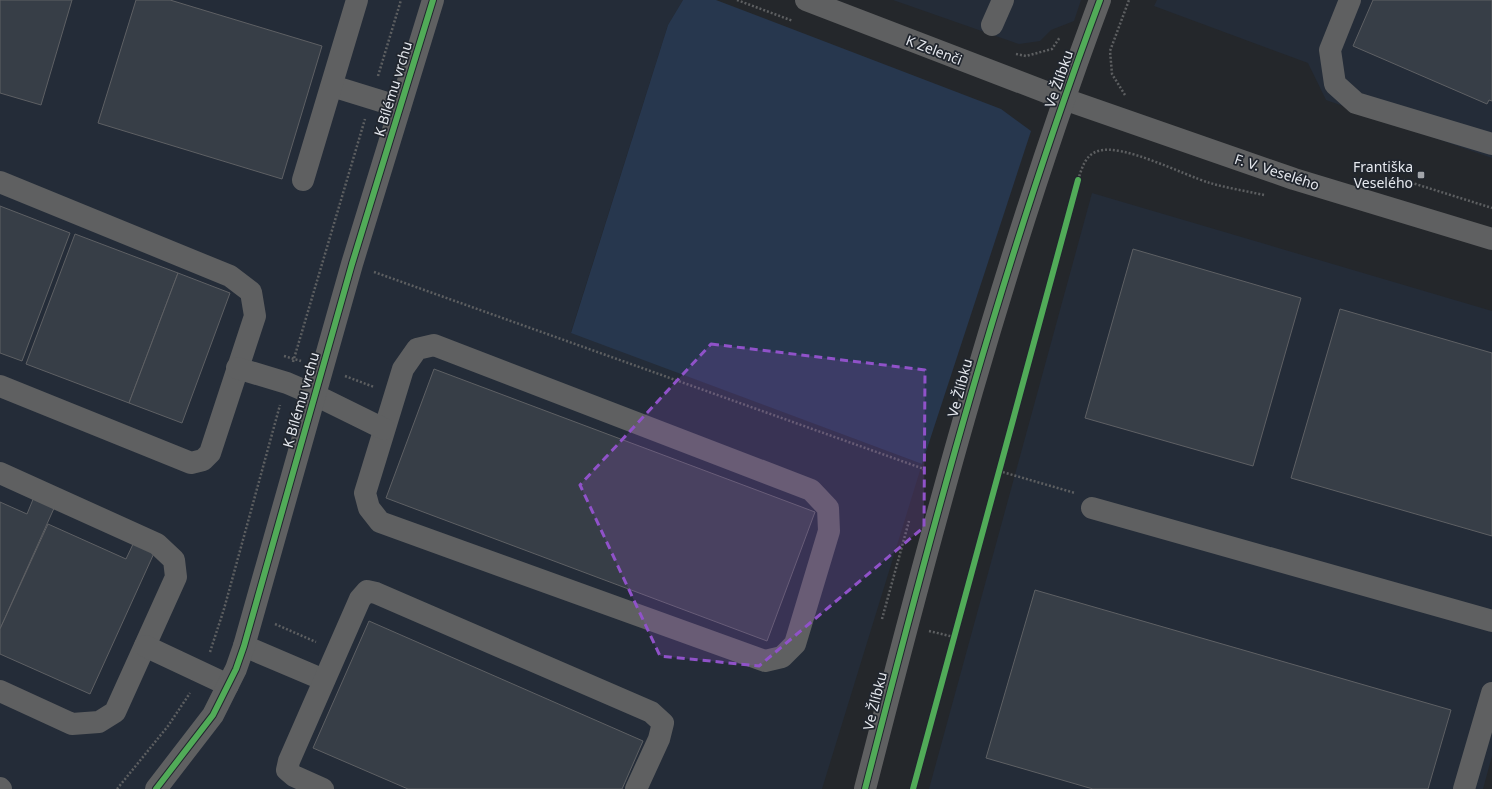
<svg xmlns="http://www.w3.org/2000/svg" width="1492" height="789" font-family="'Noto Sans',sans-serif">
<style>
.built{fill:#242c38}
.green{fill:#27374e}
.building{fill:#373e47;stroke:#5e6064}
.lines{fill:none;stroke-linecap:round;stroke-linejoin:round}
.path{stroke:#5d5f61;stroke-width:2.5;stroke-dasharray:2 2;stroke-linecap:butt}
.minor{stroke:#5f6061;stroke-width:22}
.cycleway-casing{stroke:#21262e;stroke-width:8}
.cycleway{stroke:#51ab58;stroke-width:6}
.marked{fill:#9052c9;fill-opacity:0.2;stroke:#9052c9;stroke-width:3;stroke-dasharray:8 5;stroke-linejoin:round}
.poi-dot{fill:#a2a5aa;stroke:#21262e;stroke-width:1.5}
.labels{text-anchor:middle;stroke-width:3.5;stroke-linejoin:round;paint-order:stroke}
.street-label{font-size:14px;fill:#e6e9ef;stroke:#21262e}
.poi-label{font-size:14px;fill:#e6e9ef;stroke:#21262e;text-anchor:end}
</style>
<rect width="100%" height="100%" fill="#24272b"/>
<g class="built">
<polygon points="0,0 683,0 668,25 571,332 922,464 822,789 0,789"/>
<polygon points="893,0 1081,0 1074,21 1051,30 1040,41 1019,44"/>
<polygon points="1157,0 1492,0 1492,158 1326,100 1308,63 1154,6"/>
<polygon points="1092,193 1492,311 1492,756 1483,789 929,789"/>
</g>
<polygon class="green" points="683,0 716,0 1001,109 1031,131 922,464 571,333 668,25"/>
<g class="building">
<polygon points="0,0 72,0 41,105 0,93"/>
<polygon points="136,0 170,0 322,46 282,179 98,123"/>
<polygon points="1373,0 1492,0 1492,101 1489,100 1487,104 1353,46"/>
<polygon points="0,206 70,233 22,361 0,353"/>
<polygon points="75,234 178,273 129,403 26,364"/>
<polygon points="1133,249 1301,298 1253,466 1085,418"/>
<polygon points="178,273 230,293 182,423 129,403"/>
<polygon points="1340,309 1492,353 1492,536 1291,478"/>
<polygon points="434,369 815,512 767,641 386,498"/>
<polygon points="34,497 55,506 0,629 0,502 27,514"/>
<polygon points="48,524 126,559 134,542 155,551 90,694 0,654 0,629"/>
<polygon points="1035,590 1451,710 1428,789 1093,789 986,758"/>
<polygon points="369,621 643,741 622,789 408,789 313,748"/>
</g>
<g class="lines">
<g class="path">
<polyline points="737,0 793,21"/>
<polyline points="1016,54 1026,56 1052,49 1060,37"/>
<polyline points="378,76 401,0"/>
<polyline points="1125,95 1112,74 1110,51 1129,0"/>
<path d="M1078,180C1082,168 1085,155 1098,151C1123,143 1183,175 1210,183C1227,188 1246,191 1264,195"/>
<polyline points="1383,180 1406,181 1492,208"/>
<polyline points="374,272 924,469 923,472"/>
<polyline points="284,356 301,361"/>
<polyline points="293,362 365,119"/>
<polyline points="345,376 374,387"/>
<polyline points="999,471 1075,493"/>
<polyline points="882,619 909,521"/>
<polyline points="275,624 316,642"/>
<polyline points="929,631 954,637"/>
<polyline points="210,652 224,609 280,405"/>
<polyline points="117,789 168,726 190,693"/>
</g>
<g class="minor">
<polyline points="806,0 1064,99 1294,179 1492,239"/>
<polyline points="1350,0 1330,50 1335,84 1356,103 1492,144"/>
<polyline points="992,25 1003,0"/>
<polyline points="332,86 400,107"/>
<polyline points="303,180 357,0"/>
<polyline points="0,182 230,276 251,292 255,316 210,453 203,460 191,463 0,386"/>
<polygon points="434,345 811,490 828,508 829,531 795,644 782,657 765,661 380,522 369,508 365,493 403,369 417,349"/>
<polyline points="237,368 287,383 315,395 384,429"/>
<polyline points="0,473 157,544 174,560 176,577 115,712 99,722 72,724 0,691"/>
<polyline points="1092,508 1492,621"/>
<polyline points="145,646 228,685"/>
<polyline points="244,646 324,680"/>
<polyline points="0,788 1,789"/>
<polyline points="156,789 213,715 236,669 244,646 352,264 433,0"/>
<polyline points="323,789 294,776 287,770 289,761 360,599 367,591 376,593 651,712 663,723 659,739 636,789"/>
<path d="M865,789C933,523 1004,257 1100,0"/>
<polyline points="1464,789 1492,693"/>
</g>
<g class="cycleway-casing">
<g id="cycleway">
<polyline points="156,789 213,715 236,669 244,646 352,264 433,0"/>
<path d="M865,789C933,523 1004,257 1100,0"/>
<polyline points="913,789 1078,180"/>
</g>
</g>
<use href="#cycleway" class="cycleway"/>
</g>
<path class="marked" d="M711,344L925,370L924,527L759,666L660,656L580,485Z"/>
<rect class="poi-dot" x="1417" y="171" width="8" height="8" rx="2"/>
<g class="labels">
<g class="street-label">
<text transform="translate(934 50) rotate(21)" y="5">K Zelenči</text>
<text transform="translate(1059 79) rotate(-71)" y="5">Ve Žlíbku</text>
<text transform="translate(393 89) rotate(-73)" y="5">K Bílému vrchu</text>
<text transform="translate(1277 172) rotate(18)" y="5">F. V. Veselého</text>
<text transform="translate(960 388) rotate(-75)" y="5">Ve Žlíbku</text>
<text transform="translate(301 400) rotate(-74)" y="5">K Bílému vrchu</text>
<text transform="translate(875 701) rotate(-76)" y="5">Ve Žlíbku</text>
</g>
<g class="poi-label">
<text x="1413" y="172">Františka<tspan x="1413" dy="16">Veselého</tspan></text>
</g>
</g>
</svg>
